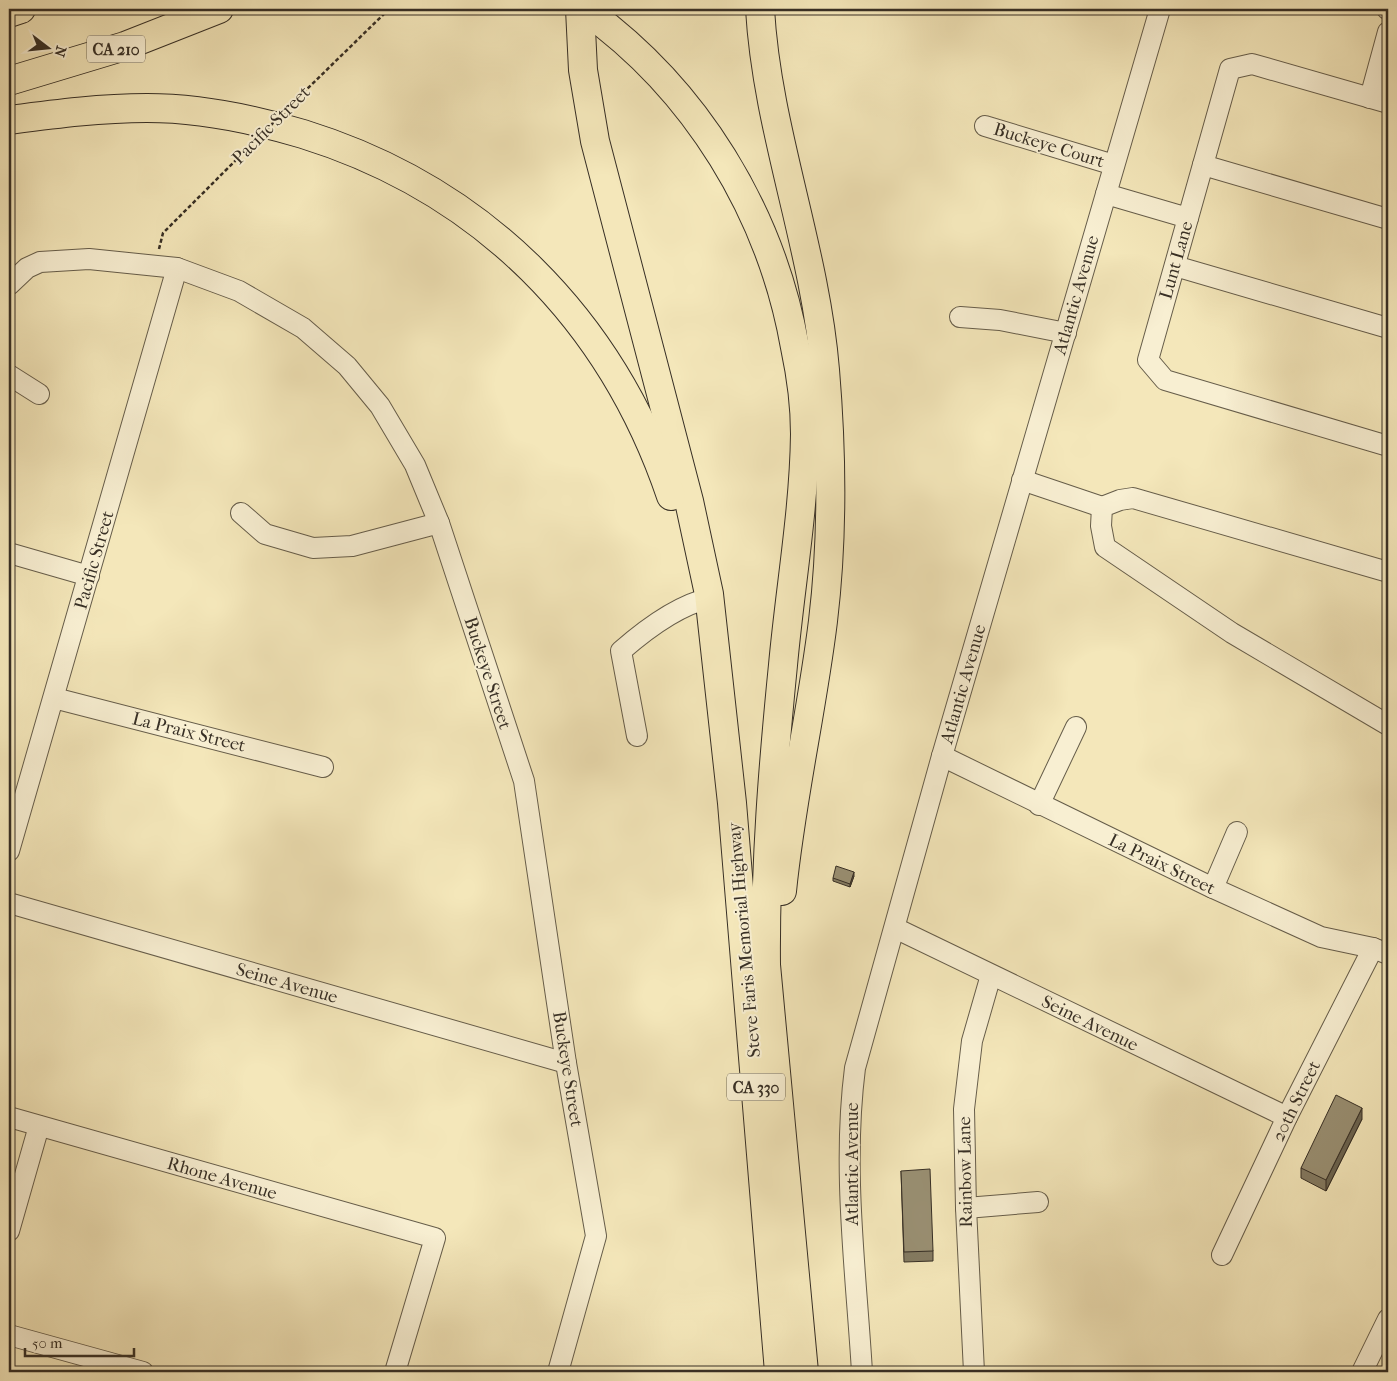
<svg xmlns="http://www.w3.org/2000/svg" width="1397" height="1381" font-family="'IM FELL French Canon',serif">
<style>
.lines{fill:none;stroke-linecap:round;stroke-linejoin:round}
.minor-casing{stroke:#665d4a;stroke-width:22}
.highway-casing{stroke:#372f25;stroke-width:30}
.path{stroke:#372f25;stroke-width:2.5;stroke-dasharray:4 2.5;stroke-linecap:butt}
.minor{stroke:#f8efd2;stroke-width:20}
.highway{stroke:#f4e7ba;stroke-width:28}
.path-bridge{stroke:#372f25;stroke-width:2.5;stroke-dasharray:4 2.5;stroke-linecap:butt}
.wall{fill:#847b62;stroke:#372f25}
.shaded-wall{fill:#6b6450;stroke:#372f25}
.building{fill:#998f72;stroke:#372f25}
.labels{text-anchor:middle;stroke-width:4;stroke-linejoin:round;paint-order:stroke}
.shield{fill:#f8efd2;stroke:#716959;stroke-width:1}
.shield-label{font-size:16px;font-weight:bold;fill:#372f25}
.street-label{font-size:18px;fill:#372f25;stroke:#f8efd2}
</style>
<rect width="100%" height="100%" fill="#f4e7ba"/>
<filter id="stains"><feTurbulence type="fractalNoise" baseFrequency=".004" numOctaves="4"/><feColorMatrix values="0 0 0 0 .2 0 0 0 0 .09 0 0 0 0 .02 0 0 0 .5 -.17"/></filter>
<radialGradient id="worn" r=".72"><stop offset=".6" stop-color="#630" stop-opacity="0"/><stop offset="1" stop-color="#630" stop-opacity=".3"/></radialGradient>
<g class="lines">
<g class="minor-casing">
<g id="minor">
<polyline points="1387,9 1388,9"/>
<polyline points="1370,98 1388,32"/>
<polyline points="1388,103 1252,64 1230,69 1148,360 1165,380 1388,446"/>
<polyline points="985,126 1114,165"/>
<polyline points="1203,165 1388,219"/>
<polyline points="1106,194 1188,218"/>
<polyline points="1175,266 1388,328"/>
<polyline points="9,285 27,268 40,262 89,259 177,268 239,291 303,328 347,366 380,406 415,465 439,523 524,781 566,1063 596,1236 558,1372"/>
<polyline points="960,317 1000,320 1066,333"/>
<polyline points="9,375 39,394"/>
<polyline points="1022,480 1102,507"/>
<polyline points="241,513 265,534 313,548 352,546 439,523"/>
<polyline points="9,553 89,576"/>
<polyline points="1388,572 1133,498 1120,500 1102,507 1101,526 1105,547 1232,633 1388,725"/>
<polyline points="54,698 323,767"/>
<path d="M637,736L621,651C645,630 678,605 710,598"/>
<polyline points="942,756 1213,888 1321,937 1373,948 1388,954"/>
<polyline points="1039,805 1076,727"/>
<polyline points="9,851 177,268"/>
<polyline points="1213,888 1237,832"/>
<polyline points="9,903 566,1063"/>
<polyline points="895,928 1287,1117"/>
<polyline points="9,1117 435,1238 395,1372"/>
<polyline points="966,1208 1038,1202"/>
<polyline points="9,1231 39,1126"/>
<polyline points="1222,1255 1287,1117 1373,948"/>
<polyline points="9,1335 143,1372"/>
<path d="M862,1372C856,1271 842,1169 855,1068L942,756L1160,9"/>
<polyline points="974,1372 966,1208 964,1109 972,1041 991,975"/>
<polyline points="1362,1372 1388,1319"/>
</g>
</g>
<g class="highway-casing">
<g id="highway">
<polyline points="580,9 583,70 595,141 689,501 709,594 732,803 779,1372"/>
<path d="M584,9C696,89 771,212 795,347C801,375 805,405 805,434C804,511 790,588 783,665C773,765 765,864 766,965L804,1372"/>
<path d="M760,9C767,131 815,247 825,370C832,453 833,538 823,621C812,711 791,800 782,891"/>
<polyline points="9,13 21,9"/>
<polyline points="9,81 125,46 219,9"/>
<path d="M9,120C55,114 100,108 147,108C199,108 253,119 303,134C483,190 611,319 671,496"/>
</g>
</g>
<g class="path">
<polyline points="303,93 389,9"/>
<polyline points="159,249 163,233 225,171"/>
<polyline points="9,747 9,748"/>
</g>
<use href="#minor" class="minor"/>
<use href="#highway" class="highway"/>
<polyline class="path-bridge" points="225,171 303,93"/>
</g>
<g class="wall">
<polygon points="854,876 850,887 833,881 833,878"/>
<polygon points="1362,1119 1326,1191 1301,1178 1301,1168"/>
<polygon points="901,1171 933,1251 933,1261 904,1262"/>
</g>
<g class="shaded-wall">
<polygon points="854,872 854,876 850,887 850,884"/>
<polygon points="1362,1108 1362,1119 1326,1191 1326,1180"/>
</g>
<g class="building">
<polygon points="836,866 854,872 850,884 833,878"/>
<polygon points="1336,1095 1362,1108 1326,1180 1301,1168"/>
<polygon points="930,1169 933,1251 904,1252 901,1171"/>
</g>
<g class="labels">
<g class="shield">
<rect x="87" y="35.5" width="58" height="27" rx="4"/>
<rect x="727" y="1073.5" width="58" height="27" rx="4"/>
</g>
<g class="shield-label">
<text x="116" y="55">CA 210</text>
<text x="756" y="1093">CA 330</text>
</g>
<g class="street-label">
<text transform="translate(271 125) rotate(-45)" y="6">Pacific Street</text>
<text transform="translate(1049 145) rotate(17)" y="6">Buckeye Court</text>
<text transform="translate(1176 260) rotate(-74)" y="6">Lunt Lane</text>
<text transform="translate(1076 295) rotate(-74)" y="6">Atlantic Avenue</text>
<text transform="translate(94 560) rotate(-74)" y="6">Pacific Street</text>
<text transform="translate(488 673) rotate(72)" y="6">Buckeye Street</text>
<text transform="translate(963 684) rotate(-74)" y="6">Atlantic Avenue</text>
<text transform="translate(189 732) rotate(14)" y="6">La Praix Street</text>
<text transform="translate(1162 864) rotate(26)" y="6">La Praix Street</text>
<text transform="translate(744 940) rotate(-95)" y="6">Steve Faris Memorial Highway</text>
<text transform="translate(287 983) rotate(16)" y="6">Seine Avenue</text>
<text transform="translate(1090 1023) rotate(26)" y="6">Seine Avenue</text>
<text transform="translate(568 1069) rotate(81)" y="6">Buckeye Street</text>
<text transform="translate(1296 1101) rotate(-64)" y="6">20th Street</text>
<text transform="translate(852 1164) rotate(-90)" y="6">Atlantic Avenue</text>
<text transform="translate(965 1172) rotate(-91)" y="6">Rainbow Lane</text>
<text transform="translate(222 1178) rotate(16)" y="6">Rhone Avenue</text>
</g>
</g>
<rect width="1397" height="1381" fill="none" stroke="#f4e7ba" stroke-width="30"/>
<rect x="10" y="10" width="1377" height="1361" fill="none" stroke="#372f25" stroke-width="2.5"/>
<rect x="15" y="15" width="1367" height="1351" fill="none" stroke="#372f25"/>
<g transform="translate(48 48) rotate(106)" stroke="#f8efd2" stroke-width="4" paint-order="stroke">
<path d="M0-4L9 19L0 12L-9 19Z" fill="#372f25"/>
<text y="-8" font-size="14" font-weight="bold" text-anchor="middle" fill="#372f25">N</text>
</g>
<path d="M25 1348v8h109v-8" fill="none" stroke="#372f25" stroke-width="2.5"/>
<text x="32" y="1348" font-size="15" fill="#372f25" stroke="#f8efd2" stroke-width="4" paint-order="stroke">50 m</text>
<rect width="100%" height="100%" filter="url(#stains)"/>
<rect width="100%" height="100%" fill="url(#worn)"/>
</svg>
